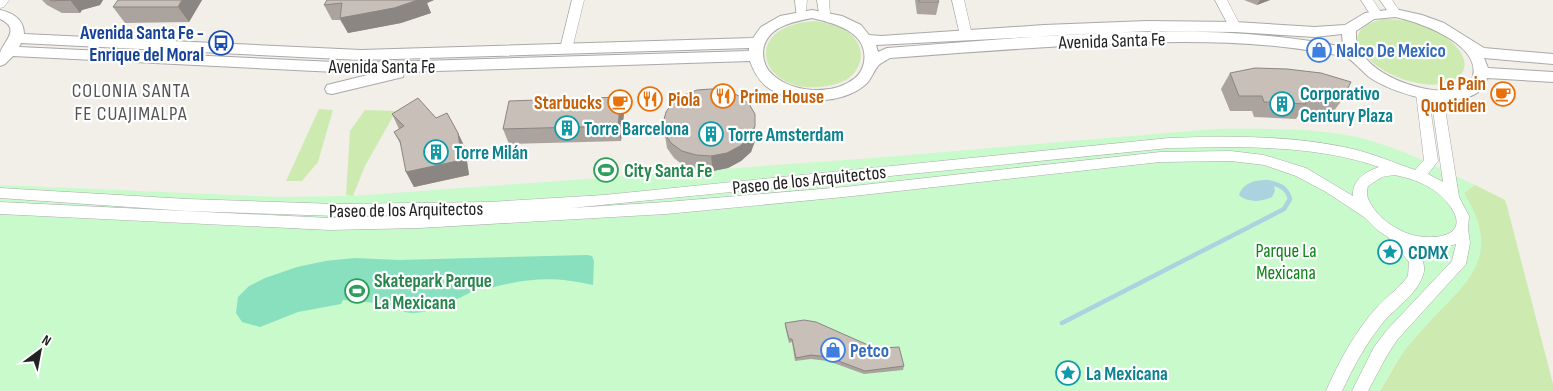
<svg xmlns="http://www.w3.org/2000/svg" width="1553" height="391" font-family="'Sofia Sans Condensed',sans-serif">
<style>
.grass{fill:#cdebb0}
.park{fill:#c8facc}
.pitch{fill:#88e0be}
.water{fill:#aad3df}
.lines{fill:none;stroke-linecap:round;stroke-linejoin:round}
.stream{stroke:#aad3df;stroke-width:4.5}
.minor-casing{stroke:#a9a9a9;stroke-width:1}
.tertiary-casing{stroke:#a9a9a9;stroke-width:2}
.minor{fill:#fff;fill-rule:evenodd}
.tertiary{fill:#fff;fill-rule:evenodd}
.wall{fill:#aba49e}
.shaded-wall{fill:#8b8681}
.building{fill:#c7bfb8;stroke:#8b8681}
.labels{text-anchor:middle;stroke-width:4.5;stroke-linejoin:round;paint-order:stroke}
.transit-label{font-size:19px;font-weight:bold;fill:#164399;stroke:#fff;text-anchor:end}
.street-label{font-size:19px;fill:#222;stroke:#fff}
.shop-label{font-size:19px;font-weight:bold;fill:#366cbe;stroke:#fff;text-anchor:start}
.food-label{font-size:19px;font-weight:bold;fill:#c56008;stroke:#fff;text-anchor:end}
.culture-label{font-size:19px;font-weight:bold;fill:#0d838f;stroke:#fff;text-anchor:start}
.leisure-label{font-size:19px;font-weight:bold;fill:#27864d;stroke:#fff;text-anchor:start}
.park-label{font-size:19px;fill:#0c8416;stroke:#fff}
.neighbourhood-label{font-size:20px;letter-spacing:1px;fill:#555;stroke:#fff}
</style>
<rect width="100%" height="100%" fill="#f2efe9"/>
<g class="grass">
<path d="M1383,19C1406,19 1429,24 1448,39C1482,66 1459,89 1423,84C1408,82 1392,76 1380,68C1354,50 1346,27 1383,19Z"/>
<path d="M816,21C826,23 837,25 845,30C866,43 866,67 846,80C838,84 829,86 820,87C759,93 739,25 816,21Z"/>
<polygon points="319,109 333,110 318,162 302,181 286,181"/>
<polygon points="365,110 396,111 365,166 353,196 346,195 350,131"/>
<polygon points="1475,185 1505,200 1507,206 1553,384 1553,391 1380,391 1404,350 1471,275 1464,193"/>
</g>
<path class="park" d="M1215,129C1262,129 1311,127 1357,137C1399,147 1437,167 1475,185L1464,193C1507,262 1461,286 1418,334C1402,352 1391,370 1380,391H0V185L278,197L353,196L873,158Z"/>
<path class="pitch" d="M587,255L592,256L594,261L593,285C554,276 528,278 490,288L489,285C464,293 438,313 412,313C400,312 389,306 378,304C366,301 355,301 343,300L341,304L298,312L260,327L242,322L236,313L238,297L249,286L265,278L297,267L325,261L355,258L399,260Z"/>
<path class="water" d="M1266,180L1268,184L1274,186L1275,191L1272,197C1262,202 1248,203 1239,195C1243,183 1255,180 1266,180Z"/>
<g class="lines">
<path class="stream" d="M1062,323L1284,209L1290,199C1287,187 1278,184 1267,182"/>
<g class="minor-casing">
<g id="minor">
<polygon points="0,0 9,0 4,7 0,8"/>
<polygon points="572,0 584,0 572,49 566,53 560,49"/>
<polygon points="795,0 807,0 805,18 797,18"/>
<polygon points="817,0 829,0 830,15 828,18 820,18"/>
<polygon points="952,0 964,0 972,35 970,38 962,38 960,35"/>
<polygon points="1215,0 1227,0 1241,27 1239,30 1231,30"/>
<polygon points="1361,0 1373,0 1382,14 1380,17 1372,17"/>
<polygon points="1380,0 1392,0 1401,13 1399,16 1391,16"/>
<path d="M1422,89L1428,93L1438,161L1428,174L1443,182L1431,96L1433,93H1441L1443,96L1459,197L1469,216L1468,229L1470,243L1466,264L1397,340L1386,357L1368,391H1352L1374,347L1387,330L1452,261L1456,244L1436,250L1414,247C1420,255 1427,265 1423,275C1417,295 1394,308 1381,325C1365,345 1353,368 1342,391H1326C1339,361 1356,330 1378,306C1388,295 1400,288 1408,276L1409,262L1388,237L1377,230L1364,217L1326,192L1296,176L1264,165L1231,161L1160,162L844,197L666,214L419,228L330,230L0,214V202L330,218L462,214L337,216L187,211L0,198V188L187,199L337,204L489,202L604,195L1169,138C1230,136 1293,135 1353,149C1374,154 1395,163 1415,170L1424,160L1416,93ZM1236,147C1284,148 1333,151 1379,167C1365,172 1352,180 1353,196L1306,168L1264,155L1231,151L1160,152L844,187L666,202L571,208L1169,148ZM1394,175C1416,179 1436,187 1450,206C1473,238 1430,241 1409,234C1396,229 1383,221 1375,210C1369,202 1365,196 1368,186L1382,177Z"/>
</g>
</g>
<g class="tertiary-casing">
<path id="tertiary" d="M1395,9L1422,15L1444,23L1484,48L1553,54V64L1484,58L1488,68L1553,72V82L1487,78C1486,81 1485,86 1482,89C1456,113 1398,95 1372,79C1364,74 1352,59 1346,57C1339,55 1331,54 1324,53C1259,41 1193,41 1128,43C1049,46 969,52 890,58C887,60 880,63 878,66C873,72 871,80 865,85C841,105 795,105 770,89C759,82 754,72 750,61L404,72L403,77L332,94L327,93L325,89L327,85L380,72L356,73L13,56L5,64L0,66C0,62 0,57 0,53C3,42 22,29 0,19V10C13,13 24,19 24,34L361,50L753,38L761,27L780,16L812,10L842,16L861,25L869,35L881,36L1044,25L1147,21L1235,22L1315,27L1345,25L1365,13ZM1395,17C1420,22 1488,46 1471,82C1465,84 1459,89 1453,90C1420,95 1352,70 1356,31L1374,19ZM812,18C834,23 869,32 864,62C863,68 860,74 855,78C833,96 793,93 773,75C766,69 763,61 763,52C765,27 792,22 812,18ZM1147,31L1235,32L1315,37L1342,34L1343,47C1199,17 1034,38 887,48L878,52L876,45ZM21,43L361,60L749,48V51L356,63L19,47Z"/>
</g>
<use href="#minor" class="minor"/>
<use href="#tertiary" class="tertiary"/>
</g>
<g class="wall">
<polygon points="42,0 103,0 100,5 82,10 80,13 62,13 47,5"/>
<polygon points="202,0 189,22 125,23 113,7"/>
<polygon points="327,0 434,0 427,3 431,13 401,23 348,33 340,20 332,20 324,5"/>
<polygon points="915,0 938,0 939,2 936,15 917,14"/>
<polygon points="1244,0 1270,0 1257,5"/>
<polygon points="1230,73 1342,100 1331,115 1299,114 1296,119 1254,117 1252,111 1230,111 1221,89"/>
<polygon points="621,97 624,113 621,141 509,144 503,129"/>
<polygon points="392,114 436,118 458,133 465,148 469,175 414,187 406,172 401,145 394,132 399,129"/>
<polygon points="755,114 755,141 751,152 741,161 728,168 713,171 698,170 684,166 674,158 667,148 663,123"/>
<polygon points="785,323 904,366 903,370 864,374 828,361 811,359 795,361 792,342 789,343 785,326"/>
</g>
<g class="shaded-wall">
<polygon points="70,0 103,0 100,5 82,10 80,13"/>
<polygon points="182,0 202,0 189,22 178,7"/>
<polygon points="418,0 434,0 427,3 431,13 401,23 348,33 340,18"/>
<polygon points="1260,0 1270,0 1257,5"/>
<polygon points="621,97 624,113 621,141 618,126"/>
<polygon points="755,126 755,141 751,152 741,161 728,168 713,171 711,156"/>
<polygon points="458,133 465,148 469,175 414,187 406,172"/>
</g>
<g class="building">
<polygon points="50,0 70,0 52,1"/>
<polygon points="118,0 182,0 178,7 113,7"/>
<polygon points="327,0 418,0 394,8 340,18 342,3 324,5"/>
<polygon points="919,0 938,0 939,2 919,2"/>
<polygon points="1255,68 1287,69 1321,73 1351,82 1342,100 1304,99 1306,104 1264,102 1262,96 1239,96 1230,73"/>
<polygon points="711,89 726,90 739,96 749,104 755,114 755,126 750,137 740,146 727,153 711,156 696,155 682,151 671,143 665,133 663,123 666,112 673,102 684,95 697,90"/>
<polygon points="621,97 618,126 503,129 509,101"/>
<polygon points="418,98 436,118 447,113 458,133 462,160 406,172 400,141 394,132 404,126 392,114"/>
<polygon points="804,320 816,322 868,345 883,348 899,347 904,366 865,371 828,357 811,355 796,358 792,339 789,339 785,323"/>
</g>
<defs>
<g id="bus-ring" transform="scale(1.25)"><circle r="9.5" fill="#fff" stroke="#1a4fb4" stroke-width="1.5"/><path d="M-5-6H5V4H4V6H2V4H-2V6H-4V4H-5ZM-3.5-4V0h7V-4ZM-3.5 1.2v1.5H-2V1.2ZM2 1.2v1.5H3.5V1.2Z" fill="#1a4fb4"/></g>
<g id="shop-ring" transform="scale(1.25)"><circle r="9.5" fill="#fff" stroke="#3f7fe0" stroke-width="1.5"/><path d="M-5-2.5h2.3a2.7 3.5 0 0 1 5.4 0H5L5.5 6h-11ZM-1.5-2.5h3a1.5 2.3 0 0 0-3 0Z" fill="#3f7fe0"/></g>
<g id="cafe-ring" transform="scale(1.25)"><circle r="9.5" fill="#fff" stroke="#e8710a" stroke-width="1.5"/><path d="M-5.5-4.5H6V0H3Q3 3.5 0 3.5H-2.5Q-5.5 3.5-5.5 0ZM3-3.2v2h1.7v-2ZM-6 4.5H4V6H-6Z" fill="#e8710a"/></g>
<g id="restaurant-ring" transform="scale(1.25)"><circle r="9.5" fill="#fff" stroke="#e8710a" stroke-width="1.5"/><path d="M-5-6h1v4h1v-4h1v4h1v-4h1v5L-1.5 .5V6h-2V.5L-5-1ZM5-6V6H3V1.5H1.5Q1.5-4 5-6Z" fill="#e8710a"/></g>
<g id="building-ring" transform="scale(1.25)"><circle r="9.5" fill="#fff" stroke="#0f9aa8" stroke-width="1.5"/><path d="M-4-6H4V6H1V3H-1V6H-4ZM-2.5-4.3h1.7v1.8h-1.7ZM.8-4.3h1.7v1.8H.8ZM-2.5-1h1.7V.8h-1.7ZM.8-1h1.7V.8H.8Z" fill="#0f9aa8"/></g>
<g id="stadium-ring" transform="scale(1.25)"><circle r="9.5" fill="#fff" stroke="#2e9e5b" stroke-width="1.5"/><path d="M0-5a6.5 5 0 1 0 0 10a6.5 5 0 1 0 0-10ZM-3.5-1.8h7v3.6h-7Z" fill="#2e9e5b"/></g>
<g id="sight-ring" transform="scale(1.25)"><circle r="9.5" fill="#fff" stroke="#0f9aa8" stroke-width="1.5"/><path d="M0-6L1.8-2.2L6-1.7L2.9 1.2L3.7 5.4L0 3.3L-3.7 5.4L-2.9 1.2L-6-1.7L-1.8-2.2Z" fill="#0f9aa8"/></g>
</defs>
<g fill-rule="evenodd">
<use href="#bus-ring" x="221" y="43"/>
<use href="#shop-ring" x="1319" y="50"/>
<use href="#cafe-ring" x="1503" y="94"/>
<use href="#restaurant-ring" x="723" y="96"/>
<use href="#restaurant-ring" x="650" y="99"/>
<use href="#cafe-ring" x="620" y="102"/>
<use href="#building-ring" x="1282" y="104"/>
<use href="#building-ring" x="567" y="128"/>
<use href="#building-ring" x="711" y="134"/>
<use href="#building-ring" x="436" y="152"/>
<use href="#stadium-ring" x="606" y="170"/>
<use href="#sight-ring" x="1390" y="252"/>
<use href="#stadium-ring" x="357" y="291"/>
<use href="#shop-ring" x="833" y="350"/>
<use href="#sight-ring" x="1068" y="373"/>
</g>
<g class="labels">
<g class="transit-label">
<text x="204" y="39">Avenida Santa Fe -<tspan x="204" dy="22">Enrique del Moral</tspan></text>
</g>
<g class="street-label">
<text transform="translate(1112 40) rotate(-2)" y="7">Avenida Santa Fe</text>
<text x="382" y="73">Avenida Santa Fe</text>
<text transform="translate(809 179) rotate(-6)" y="7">Paseo de los Arquitectos</text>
<text transform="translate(406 209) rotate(-1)" y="7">Paseo de los Arquitectos</text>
</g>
<g class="shop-label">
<text x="1336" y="57">Nalco De Mexico</text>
<text x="850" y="357">Petco</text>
</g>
<g class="food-label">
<text x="1486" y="90">Le Pain<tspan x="1486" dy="22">Quotidien</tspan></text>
<text x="740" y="103" text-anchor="start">Prime House</text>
<text x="668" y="106" text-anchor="start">Piola</text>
<text x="602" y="109">Starbucks</text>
</g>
<g class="culture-label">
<text x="1300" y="100">Corporativo<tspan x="1300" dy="22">Century Plaza</tspan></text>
<text x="584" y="135">Torre Barcelona</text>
<text x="728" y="141">Torre Amsterdam</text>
<text x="454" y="159">Torre Milán</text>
<text x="1408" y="259">CDMX</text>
<text x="1086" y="380">La Mexicana</text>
</g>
<g class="leisure-label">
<text x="624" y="177">City Santa Fe</text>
<text x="374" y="287">Skatepark Parque<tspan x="374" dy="22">La Mexicana</tspan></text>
</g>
<g class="park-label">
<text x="1286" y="257">Parque La<tspan x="1286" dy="22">Mexicana</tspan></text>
</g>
<g class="neighbourhood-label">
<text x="131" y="97">COLONIA SANTA<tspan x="131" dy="23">FE CUAJIMALPA</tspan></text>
</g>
</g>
<g transform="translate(40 351) rotate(32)" stroke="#ffffff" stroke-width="4" paint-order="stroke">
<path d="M0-4L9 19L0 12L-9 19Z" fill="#222222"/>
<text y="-8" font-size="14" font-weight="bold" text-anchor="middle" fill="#222222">N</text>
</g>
</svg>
